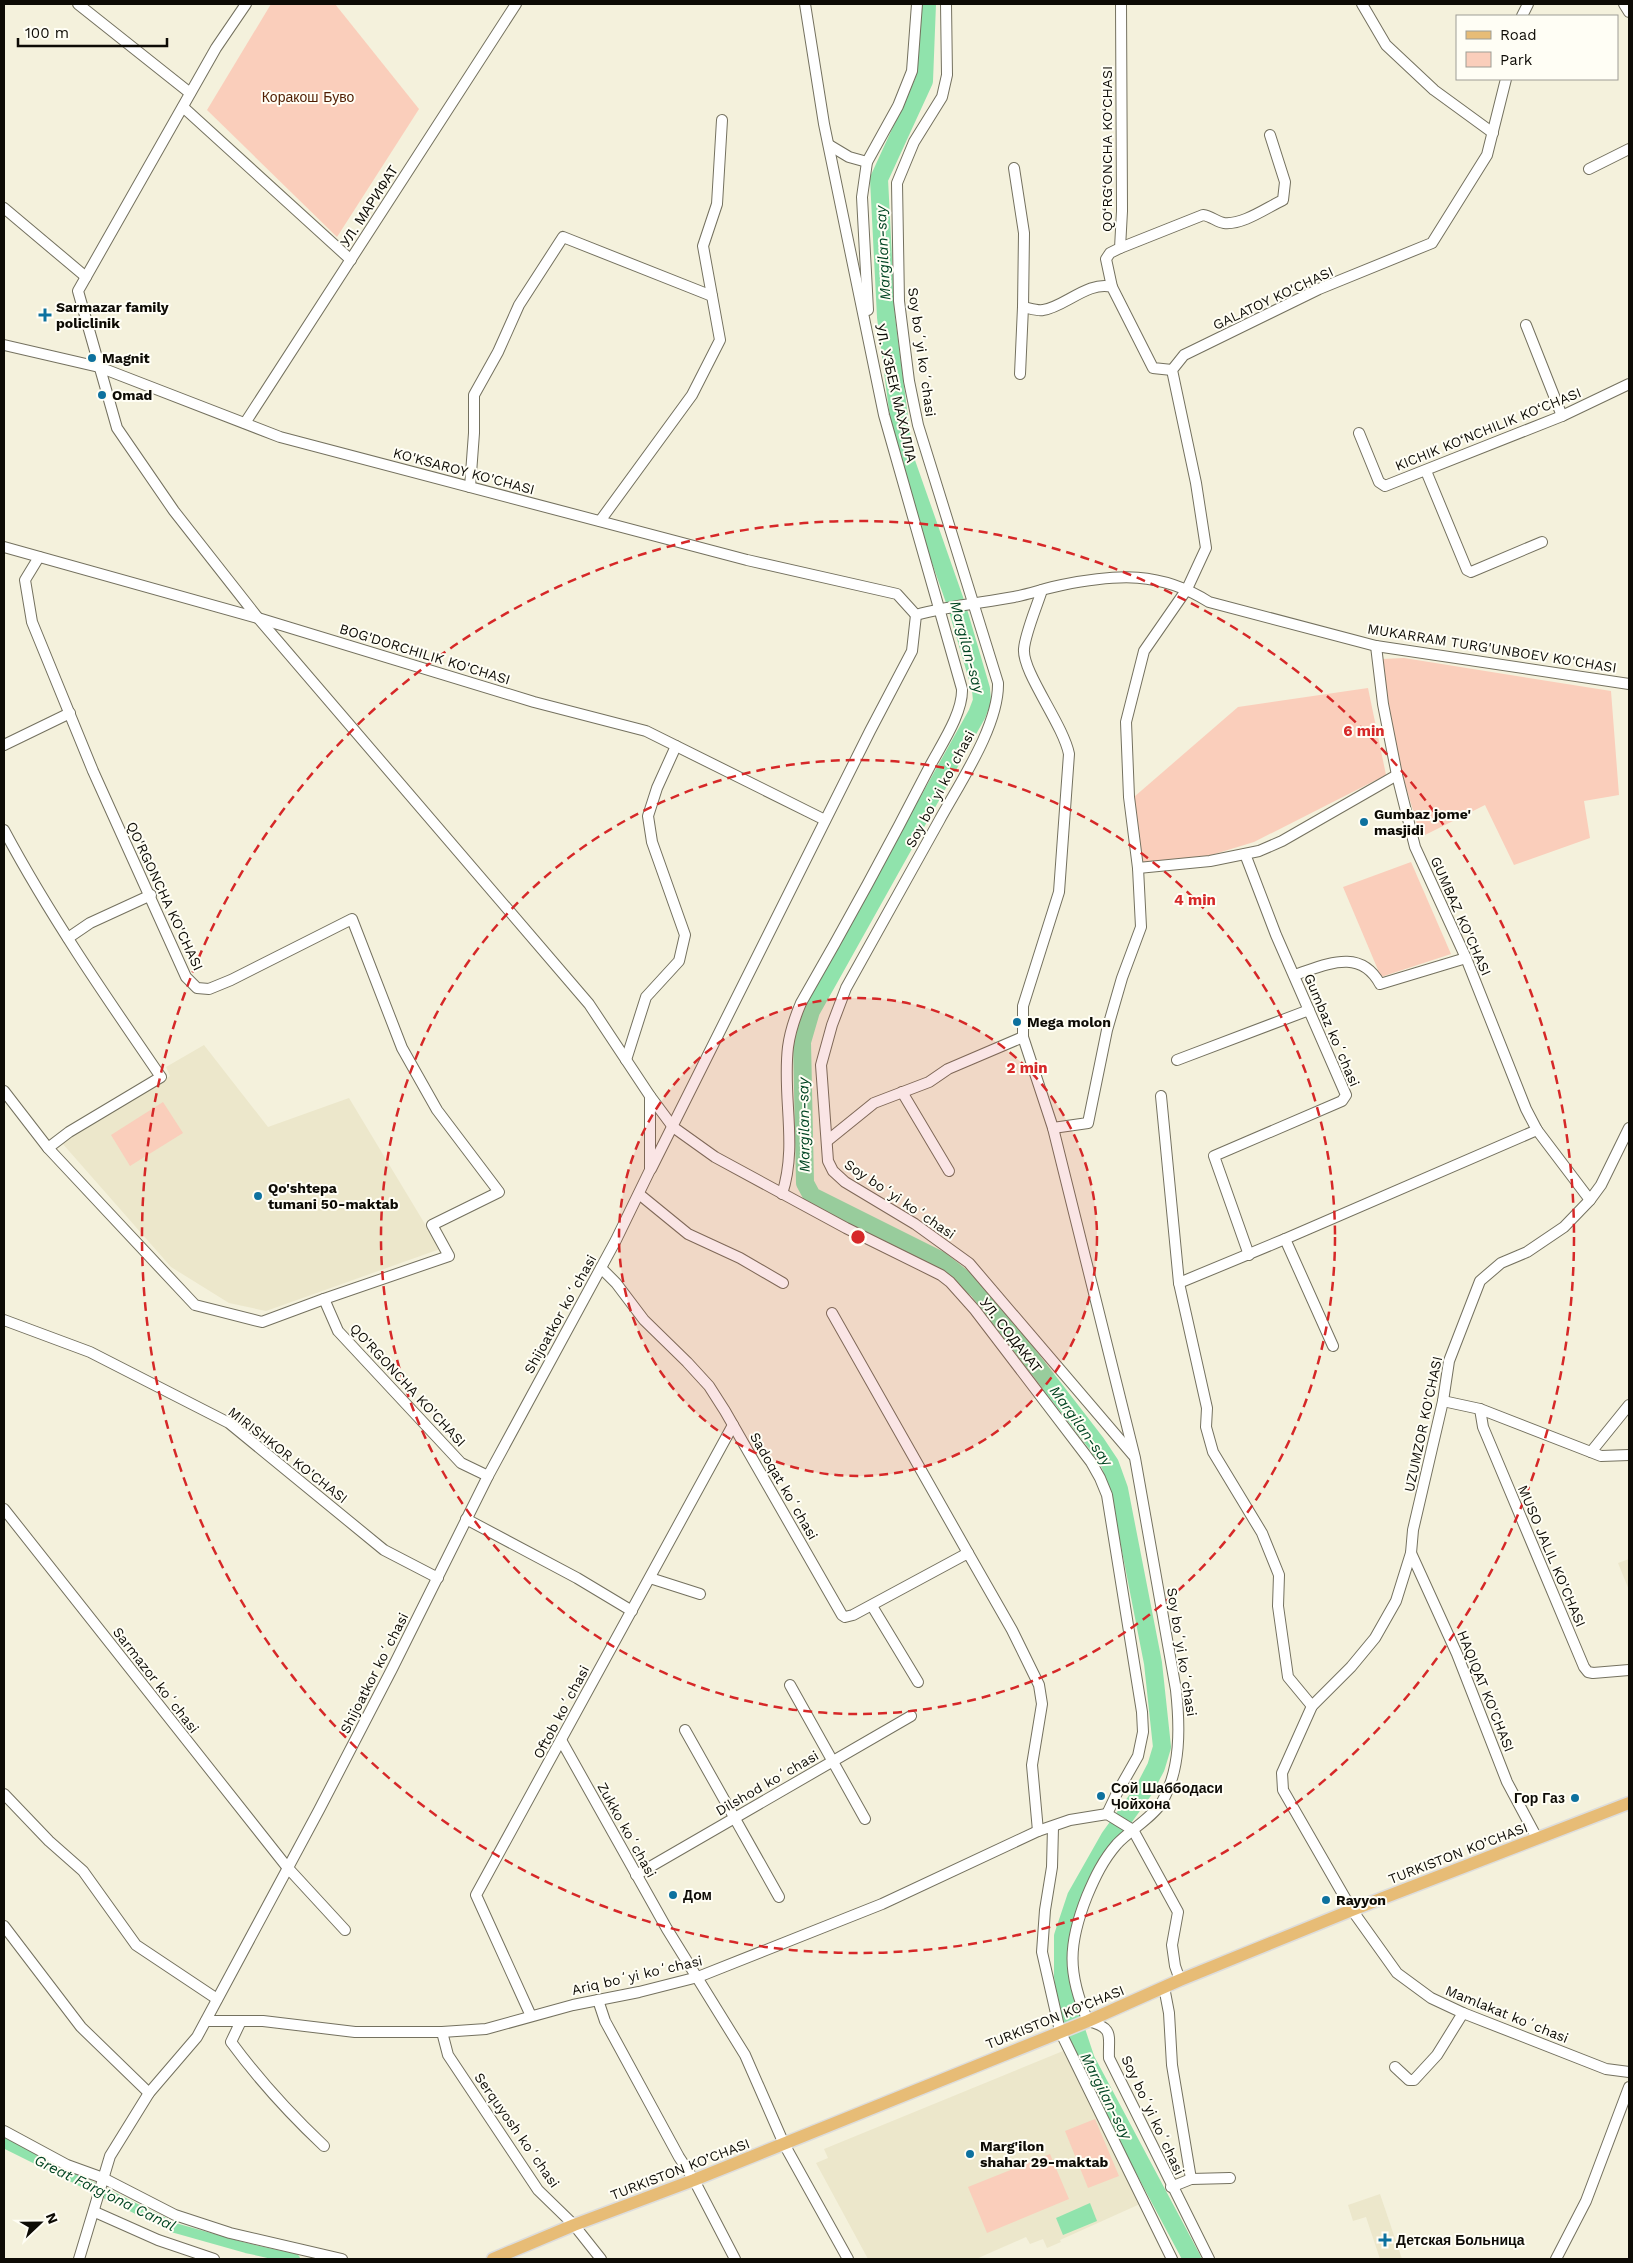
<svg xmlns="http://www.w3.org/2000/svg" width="1633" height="2263" font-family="'Work Sans',sans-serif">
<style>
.built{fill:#ece7cb}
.green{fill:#facebb}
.water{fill:#90e3ac}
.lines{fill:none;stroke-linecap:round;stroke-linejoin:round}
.canal{stroke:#90e3ac;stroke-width:10}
.river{stroke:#90e3ac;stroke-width:18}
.minor-casing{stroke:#74715f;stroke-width:12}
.major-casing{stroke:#dddddc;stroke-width:15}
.minor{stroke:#fff;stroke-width:10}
.major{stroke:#e7bc76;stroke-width:12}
.ring{fill:none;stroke:#d62828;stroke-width:2.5;stroke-dasharray:9 6}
.poi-dot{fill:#0d719e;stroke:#fffef5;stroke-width:2}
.labels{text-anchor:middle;stroke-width:4;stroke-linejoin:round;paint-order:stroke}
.park-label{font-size:14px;fill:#511e02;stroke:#fffef5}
.street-label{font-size:14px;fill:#0d0b05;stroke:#fffef5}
.poi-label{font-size:14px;font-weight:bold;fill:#0d0b05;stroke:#fffef5;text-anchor:start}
.water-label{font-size:15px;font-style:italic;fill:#042;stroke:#fffef5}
.centre{fill:#d62828;stroke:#fffef5;stroke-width:2.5}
.ring-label{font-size:15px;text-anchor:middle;font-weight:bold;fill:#d62828;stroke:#fffef5;stroke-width:4;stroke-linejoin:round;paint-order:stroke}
</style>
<rect width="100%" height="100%" fill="#f4f1dc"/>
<g class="built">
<polygon points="204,1045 268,1127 349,1098 440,1249 266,1311 229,1303 171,1267 62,1143 170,1076 166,1067"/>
<polygon points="1629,1559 1629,1590 1618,1563"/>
<polygon points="1063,2051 1140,2204 1060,2240 1061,2242 1047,2248 1043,2239 1030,2244 1026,2237 976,2259 868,2259 816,2163 828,2158 824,2149"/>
<polygon points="1380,2194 1402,2259 1380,2259 1366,2217 1353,2221 1348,2205"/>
</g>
<g class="green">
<polygon points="271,4 335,4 419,109 337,237 207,110"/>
<polygon points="1404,658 1611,691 1619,795 1584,801 1590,838 1514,865 1485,805 1421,837 1396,754 1382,659"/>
<polygon points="1368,688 1386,775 1254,842 1208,856 1139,863 1134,797 1238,707"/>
<polygon points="1411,862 1451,954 1381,977 1343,887"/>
<polygon points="163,1102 183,1133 130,1166 111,1135"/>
<polygon points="1095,2119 1119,2176 1088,2188 1065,2131"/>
<polygon points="1050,2154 1069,2199 987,2233 968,2187"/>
</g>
<polygon class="water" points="1090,2203 1097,2221 1063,2235 1056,2218"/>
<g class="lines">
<polyline class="canal" points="4,2143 175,2228 246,2248 295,2259"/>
<polyline class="river" points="927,4 924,81 879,179 886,317 904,456 957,607 981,689 982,701 977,714 811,1011 802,1042 805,1183 812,1196 940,1260 978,1290 1096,1443 1110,1464 1119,1489 1153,1663 1162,1747 1156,1767 1144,1790 1110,1837 1076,1897 1063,1936 1063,1976 1066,2000 1086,2060 1192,2259"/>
<g class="minor-casing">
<g id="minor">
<polyline points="78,4 190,93"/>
<path d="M946,4L947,75L942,97L914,142L897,183L899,301L909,381L918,425L998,683C999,726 959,784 939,821C908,877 877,933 846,988L832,1025L821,1065L828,1161L833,1171L845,1182L915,1224L969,1263L1133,1455"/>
<polyline points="1362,4 1386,45 1434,90 1493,133"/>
<polyline points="1624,4 1629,12"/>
<polyline points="1522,16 1528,4"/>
<polyline points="183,107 351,260"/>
<polyline points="829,145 849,157 867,162"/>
<path d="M1014,168L1024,233L1023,307C1029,308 1037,311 1043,310C1063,308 1089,280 1112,287L1153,368L1172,370"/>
<polyline points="1589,169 1629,149"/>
<polyline points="4,208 86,277"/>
<path d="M1120,248L1203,215C1211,216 1217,222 1224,223C1243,225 1266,208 1283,200L1285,182L1270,135"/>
<polyline points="1112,287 1106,259 1110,253 1120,248 1122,211 1121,4"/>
<polyline points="868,310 862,197 867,162 898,106 912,71 917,4"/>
<polyline points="1526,325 1562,416"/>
<polyline points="4,345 99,367 280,437 747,560 897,594 916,615"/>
<polyline points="1020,374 1023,307"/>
<polyline points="245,423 516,4"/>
<polyline points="1359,433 1379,482 1385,486 1562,416 1629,384"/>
<polyline points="1426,471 1467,570 1471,572 1542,542"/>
<polyline points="470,487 474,433 474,395 498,352 519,305 563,237 712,296"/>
<polyline points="600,521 692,395 720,340 703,246 717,204 722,120"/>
<polyline points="4,547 258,618 534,702 646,731 825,820"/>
<polyline points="39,557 25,580 32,622 93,771 186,977 197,988 209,989 231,980 352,919 402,1048 437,1110 499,1192 432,1225 449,1256 324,1299"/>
<path d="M1042,590C1037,606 1025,634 1024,649C1022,672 1063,724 1069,754L1059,892L1023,1006V1037L1053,1128L1135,1458L1176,1690C1180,1727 1181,1769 1162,1802C1154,1816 1129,1831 1117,1844C1103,1860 1095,1877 1087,1896C1068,1944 1067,1973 1088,2021C1115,2028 1108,2036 1109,2058L1209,2259"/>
<polyline points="1376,646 1383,704 1397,775 1415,847 1466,958 1526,1109 1537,1130 1590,1200"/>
<polyline points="4,745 70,713"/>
<path d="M4,830C50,916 106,997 161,1077L69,1132L48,1148"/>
<polyline points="1245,854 1276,935 1346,1095 1342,1101 1214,1156 1249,1255"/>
<polyline points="1138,868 1210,861 1259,851 1282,841 1397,775"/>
<polyline points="68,938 90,923 151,895"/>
<path d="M1294,975C1326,965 1360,947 1380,984L1466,958"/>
<polyline points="626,1060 646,997 679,961 685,935 652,842 648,816 657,788 676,746"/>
<polyline points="1177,1060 1309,1010"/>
<polyline points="4,1091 48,1148 195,1305 262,1322 324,1299 338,1331 461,1463 488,1476"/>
<polyline points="902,1092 949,1171"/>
<polyline points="650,1096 673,1127 715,1157 846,1228 941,1275 950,1282 975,1310 1091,1462 1100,1478 1107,1495 1142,1712 1143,1732 1138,1756 1117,1793 1107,1814"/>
<polyline points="1161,1096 1179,1283 1207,1408 1206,1427 1213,1452 1262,1533 1279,1575 1278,1606 1288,1677 1312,1706"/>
<polyline points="1053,1128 1088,1123 1107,1030 1122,978 1141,927 1138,868 1129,797 1126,722 1144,651 1187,589 1206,548 1196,483 1172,370 1184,355 1319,289 1432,243 1487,155 1506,79"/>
<polyline points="1629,1128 1601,1185 1590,1200 1564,1227 1527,1252 1501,1263 1480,1281 1449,1361 1443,1401 1413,1530 1411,1553 1396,1601 1375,1638 1351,1667 1312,1706 1282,1773 1283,1790 1352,1910 1397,1973 1431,1998 1463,2013 1606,2069 1629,2072"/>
<polyline points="827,1141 874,1103 929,1082 948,1069 1023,1037"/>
<path d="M651,1169L870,731L912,651L916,615C948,606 981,603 1014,597C1030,594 1046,588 1062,585C1117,574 1160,571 1209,602L1376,646L1629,684"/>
<polyline points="639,1194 688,1234 740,1258 783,1283"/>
<path d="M782,1194C798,1145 782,1097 788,1047C790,1032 795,1017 801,1003C846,925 889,846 930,766C941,745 963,713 962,689L884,415L824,124L805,4"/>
<polyline points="1285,1239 1333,1346"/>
<polyline points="601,1268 616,1283 644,1320 687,1362 709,1386 725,1411 842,1615 845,1617 853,1615 968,1553 1012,1630 1039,1685 1042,1704 1032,1765 1038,1831"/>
<polyline points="1179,1283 1285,1239 1537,1130"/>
<polyline points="832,1313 968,1553"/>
<polyline points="4,1320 90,1352 229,1423 384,1550 438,1578"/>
<polyline points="1443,1401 1480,1409 1601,1456 1629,1455"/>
<polyline points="1480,1409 1483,1427 1584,1667 1588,1672 1593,1673 1629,1670"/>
<polyline points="1591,1452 1629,1405"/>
<polyline points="4,1509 287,1867 345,1930"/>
<polyline points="466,1519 577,1578 632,1611"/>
<polyline points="1411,1553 1457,1654 1507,1782 1537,1838"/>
<polyline points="650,1578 700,1594"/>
<polyline points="872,1606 918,1682"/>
<polyline points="790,1685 865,1819"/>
<polyline points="685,1730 779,1897"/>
<polyline points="561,1740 667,1929 745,2055 784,2144 848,2259"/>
<polyline points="4,1794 49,1841 83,1871 136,1945 217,1999"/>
<polyline points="1053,1827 1052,1867 1045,1910 1042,1952 1060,2031 1172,2259"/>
<polyline points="636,1875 911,1716"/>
<polyline points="4,1926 81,2027 149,2093"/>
<polyline points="1164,1987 1169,2013 1172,2065 1191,2179 1171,2187"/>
<polyline points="598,2000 605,2021 679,2157 694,2180 735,2259"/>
<polyline points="531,2016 476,1895 733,1425"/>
<polyline points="206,2021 263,2021 355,2032 442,2032 486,2029 573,2005 639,1992 698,1977 882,1904 1038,1831 1070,1820 1107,1814 1133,1830 1178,1912 1172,1945 1175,1966 1180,1980"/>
<path d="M241,2021L231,2042C259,2080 289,2113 324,2146"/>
<polyline points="442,2032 448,2055 538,2190 574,2225 601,2259"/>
<polyline points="1395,2067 1409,2080 1414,2080 1437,2055 1463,2013"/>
<polyline points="4,2131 67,2165 103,2178 175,2215 230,2233 342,2259"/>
<polyline points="1191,2179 1230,2178"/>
<polyline points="95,2212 158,2240 214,2259"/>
<polyline points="79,2259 110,2156 149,2093 197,2037 319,1810 392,1669 488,1476 616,1240 650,1170 650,1096 589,1004 258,618 174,511 117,428 78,291 216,48 246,4"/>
<polyline points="1556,2259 1586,2201 1629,2087"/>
</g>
</g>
<g class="major-casing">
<polyline id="major" points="493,2259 574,2225 694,2180 1088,2021 1180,1980 1352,1910 1629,1803"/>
</g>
<use href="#minor" class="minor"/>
<use href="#major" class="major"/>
</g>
<circle cx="858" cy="1237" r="239" fill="#d62828" fill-opacity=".12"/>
<g class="ring">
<circle cx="858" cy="1237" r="239"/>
<circle cx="858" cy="1237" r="477"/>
<circle cx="858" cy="1237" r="716"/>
</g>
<g class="poi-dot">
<path d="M42.5 307.5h5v5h5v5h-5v5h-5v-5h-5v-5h5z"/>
<circle cx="92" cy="358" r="5"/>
<circle cx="102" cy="395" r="5"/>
<circle cx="1364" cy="822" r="5"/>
<circle cx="1017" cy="1022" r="5"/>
<circle cx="258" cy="1196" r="5"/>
<circle cx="1101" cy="1796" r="5"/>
<circle cx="1575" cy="1798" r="5"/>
<circle cx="673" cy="1895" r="5"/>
<circle cx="1326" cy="1900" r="5"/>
<circle cx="970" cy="2154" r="5"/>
<path d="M1382.5 2232.5h5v5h5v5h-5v5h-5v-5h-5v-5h5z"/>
</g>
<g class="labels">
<g class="park-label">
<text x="308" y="102">Коракош Буво</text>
</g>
<g class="street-label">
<text transform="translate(1107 149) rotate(-90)" y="5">QO‘RG‘ONCHA KO‘CHASI</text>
<text transform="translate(369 206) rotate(-57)" y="5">УЛ. МАРИФАТ</text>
<text transform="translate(1273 298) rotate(-25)" y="5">GALATOY KO'CHASI</text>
<text transform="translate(922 352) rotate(82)" y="5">Soy boʻyi koʻchasi</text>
<text transform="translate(896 393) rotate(77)" y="5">УЛ. УЗБЕК МАХАЛЛА</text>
<text transform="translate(1488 429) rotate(-22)" y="5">KICHIK KO‘NCHILIK KO‘CHASI</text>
<text transform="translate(464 471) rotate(15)" y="5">KO'KSAROY KO'CHASI</text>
<text transform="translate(1492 648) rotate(9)" y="5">MUKARRAM TURG'UNBOEV KO'CHASI</text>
<text transform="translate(425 654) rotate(17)" y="5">BOG'DORCHILIK KO'CHASI</text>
<text transform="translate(940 789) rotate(-62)" y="5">Soy boʻyi koʻchasi</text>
<text transform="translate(165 896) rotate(65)" y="5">QO'RGONCHA KO'CHASI</text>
<text transform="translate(1461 916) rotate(66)" y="5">GUMBAZ KO'CHASI</text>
<text transform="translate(1332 1030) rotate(67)" y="5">Gumbaz koʻchasi</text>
<text transform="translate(900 1199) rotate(34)" y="5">Soy boʻyi koʻchasi</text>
<text transform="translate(560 1314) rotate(-61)" y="5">Shijoatkor koʻchasi</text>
<text transform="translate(1011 1335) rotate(52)" y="5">УЛ. СОДАКАТ</text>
<text transform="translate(408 1385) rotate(47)" y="5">QO'RGONCHA KO'CHASI</text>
<text transform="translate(1423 1424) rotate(-78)" y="5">UZUMZOR KO'CHASI</text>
<text transform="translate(288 1455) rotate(38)" y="5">MIRISHKOR KO'CHASI</text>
<text transform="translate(784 1486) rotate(60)" y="5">Sadoqat koʻchasi</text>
<text transform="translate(1552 1556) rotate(67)" y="5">MUSO JALIL KO'CHASI</text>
<text transform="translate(1182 1652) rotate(81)" y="5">Soy boʻyi koʻchasi</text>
<text transform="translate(374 1673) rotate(-63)" y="5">Shijoatkor koʻchasi</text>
<text transform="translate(156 1680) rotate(52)" y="5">Sarmazor koʻchasi</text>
<text transform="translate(1486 1691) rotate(68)" y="5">HAQIQAT KO'CHASI</text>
<text transform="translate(561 1712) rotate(-62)" y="5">Oftob koʻchasi</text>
<text transform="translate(767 1783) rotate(-30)" y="5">Dilshod koʻchasi</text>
<text transform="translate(627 1830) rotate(61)" y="5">Zukko koʻchasi</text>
<text transform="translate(1458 1853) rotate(-21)" y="5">TURKISTON KO’CHASI</text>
<text transform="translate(637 1975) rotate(-13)" y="5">Ariq boʻyi koʻchasi</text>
<text transform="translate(1507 2014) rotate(22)" y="5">Mamlakat koʻchasi</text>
<text transform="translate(1055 2017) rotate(-22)" y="5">TURKISTON KO’CHASI</text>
<text transform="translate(1153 2115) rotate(65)" y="5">Soy boʻyi koʻchasi</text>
<text transform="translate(517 2130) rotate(55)" y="5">Serquyosh koʻchasi</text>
<text transform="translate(680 2169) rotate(-21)" y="5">TURKISTON KO’CHASI</text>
</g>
<g class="poi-label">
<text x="56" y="312">Sarmazar family<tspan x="56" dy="16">policlinik</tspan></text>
<text x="102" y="363">Magnit</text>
<text x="112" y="400">Omad</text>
<text x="1374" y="819">Gumbaz jome'<tspan x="1374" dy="16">masjidi</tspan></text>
<text x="1027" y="1027">Mega molon</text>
<text x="268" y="1193">Qo'shtepa<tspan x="268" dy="16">tumani 50-maktab</tspan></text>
<text x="1111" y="1793">Сой Шаббодаси<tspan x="1111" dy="16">Чойхона</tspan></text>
<text x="1565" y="1803" text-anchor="end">Гор Газ</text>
<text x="683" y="1900">Дом</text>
<text x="1336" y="1905">Rayyon</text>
<text x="980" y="2151">Marg'ilon<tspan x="980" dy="16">shahar 29-maktab</tspan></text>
<text x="1396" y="2245">Детская Больница</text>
</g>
<g class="water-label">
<text transform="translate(883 253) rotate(-93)" y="5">Margilan-say</text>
<text transform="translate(967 647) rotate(75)" y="5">Margilan-say</text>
<text transform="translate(804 1125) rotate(-91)" y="5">Margilan-say</text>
<text transform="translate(1081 1426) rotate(54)" y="5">Margilan-say</text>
<text transform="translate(1106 2096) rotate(63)" y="5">Margilan-say</text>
<text transform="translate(105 2193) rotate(26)" y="5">Great Farg'ona Canal</text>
</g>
</g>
<circle cx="858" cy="1237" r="8" class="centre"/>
<g class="ring-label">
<text x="1364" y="736">6 min</text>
<text x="1195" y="905">4 min</text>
<text x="1027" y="1073">2 min</text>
</g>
<rect width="1633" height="2263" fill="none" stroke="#0d0b05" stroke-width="10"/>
<rect x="1456" y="15" width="162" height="65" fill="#fffef5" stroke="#9e9d95"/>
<rect x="1466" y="31" width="25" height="8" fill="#e7bc76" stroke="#9e9d95"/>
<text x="1500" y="40" font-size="15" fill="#0d0b05">Road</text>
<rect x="1466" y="52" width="25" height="15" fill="#facebb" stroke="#9e9d95"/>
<text x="1500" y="65" font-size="15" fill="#0d0b05">Park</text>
<g transform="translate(40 2223) rotate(68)" stroke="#fffef5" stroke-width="4" paint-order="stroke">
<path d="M0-4L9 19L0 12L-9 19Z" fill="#0d0b05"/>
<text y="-8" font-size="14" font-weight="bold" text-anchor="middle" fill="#0d0b05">N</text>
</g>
<path d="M18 38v8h149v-8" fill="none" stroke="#0d0b05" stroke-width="2.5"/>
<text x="25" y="38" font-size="15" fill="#0d0b05" stroke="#fffef5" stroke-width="4" paint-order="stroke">100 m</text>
</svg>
